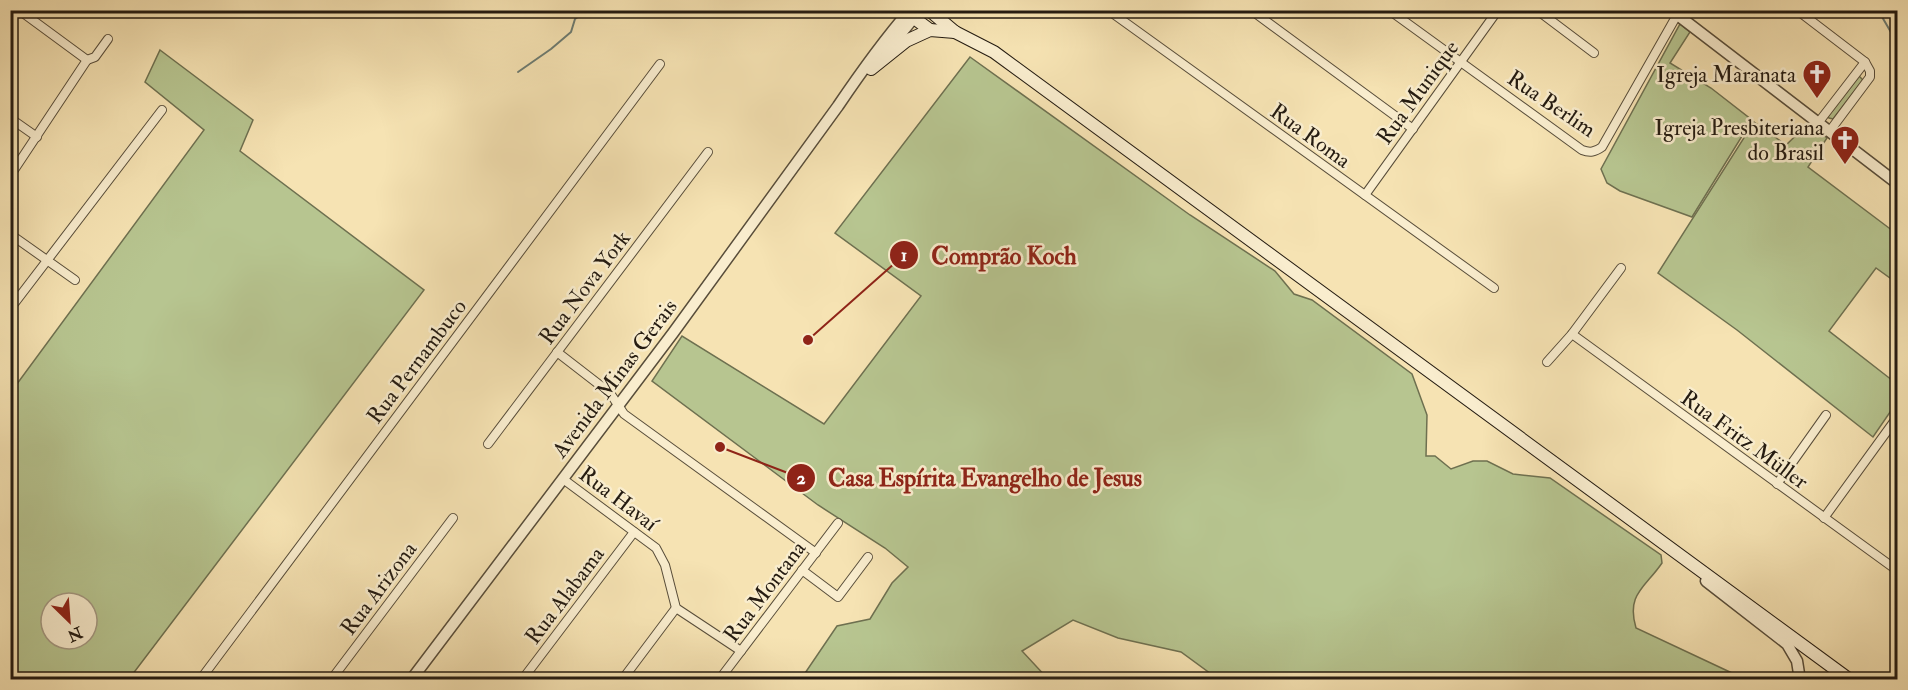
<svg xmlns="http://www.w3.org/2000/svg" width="1908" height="690" font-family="'IM FELL Double Pica',serif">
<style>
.green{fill:#b7c590;stroke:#6e7050;stroke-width:1.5;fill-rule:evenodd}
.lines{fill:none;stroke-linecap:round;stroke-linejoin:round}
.stream{stroke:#6d7c72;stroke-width:2}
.minor-casing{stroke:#584d3a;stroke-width:10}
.tertiary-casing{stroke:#584d3a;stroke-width:13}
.secondary-casing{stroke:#241b11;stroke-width:14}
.minor{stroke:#f9edce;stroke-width:8}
.tertiary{stroke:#f9edce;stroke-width:10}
.secondary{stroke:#f9edce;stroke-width:12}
.labels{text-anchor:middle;stroke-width:5;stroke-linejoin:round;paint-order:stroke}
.poi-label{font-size:22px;fill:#241b11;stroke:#f9edce;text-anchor:end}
.street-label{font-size:22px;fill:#241b11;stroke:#f9edce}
.leader{fill:none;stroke:#8f2418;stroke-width:2}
.callout-dot{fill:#8f2418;stroke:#f9edce;stroke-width:2}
.mark-label{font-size:18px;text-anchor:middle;font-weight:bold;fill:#fff}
.callout-label{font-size:24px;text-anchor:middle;font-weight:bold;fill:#8f2418;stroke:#f9edce;stroke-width:5;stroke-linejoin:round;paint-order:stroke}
</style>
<rect width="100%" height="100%" fill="#f6e3b3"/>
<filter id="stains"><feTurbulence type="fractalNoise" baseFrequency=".00333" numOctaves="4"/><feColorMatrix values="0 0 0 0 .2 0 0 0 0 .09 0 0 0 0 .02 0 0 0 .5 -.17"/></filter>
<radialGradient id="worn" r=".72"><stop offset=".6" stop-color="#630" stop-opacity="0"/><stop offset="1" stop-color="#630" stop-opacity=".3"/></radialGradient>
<g class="green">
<polygon points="1680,24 1690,32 1670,63 1711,88 1752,120 1692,217 1620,191 1607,183 1601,169"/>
<path d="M160,50L253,120L240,151L424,290L129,679H11V392L204,130L145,82ZM51,603H87V639H51Z"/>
<path d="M970,57L1190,215L1275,271L1294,294L1312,300L1412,374L1427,415L1426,456H1435L1451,469L1473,461H1487L1513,474L1550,478L1661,555L1662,563C1645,588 1626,594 1636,628L1732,673L1741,679H1218L1181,652L1118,638L1073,620L1022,651L1048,679H801L837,626L870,619L892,583L908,567L885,548L818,505L652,381L682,336L824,424L921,296L835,233Z"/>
<polygon points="1859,76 1863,80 1833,119 1829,118 1828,116"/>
<polygon points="1754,122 1786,145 1809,123 1827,138 1808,167 1897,234 1897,283 1876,268 1829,331 1897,384 1897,402 1873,437 1737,330 1658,273"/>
</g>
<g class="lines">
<g class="stream">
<polyline points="1878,10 1892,34 1898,36"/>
<polyline points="518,72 551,49 571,32 575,19 588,10"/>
</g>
<g class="minor-casing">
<g id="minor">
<polyline points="19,10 87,60"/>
<polyline points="1108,10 1494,288"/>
<polyline points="1251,10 1413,129"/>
<path d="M1389,10L1582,150C1590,153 1595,152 1602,147L1677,15"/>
<polyline points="1537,10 1594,53"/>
<polyline points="1797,10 1865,62 1870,71 1870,77 1829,132"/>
<polyline points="87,60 95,57 108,39"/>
<polyline points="10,118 37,137"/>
<polyline points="1818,123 1865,62"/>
<polyline points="10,176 87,60"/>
<polyline points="1365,195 1498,10"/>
<polyline points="10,234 75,280"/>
<polyline points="10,309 162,110"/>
<polyline points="1572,334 1898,571"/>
<polyline points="557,352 610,393 624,414 816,553"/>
<polyline points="1547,362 1572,334 1621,268"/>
<polyline points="488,444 708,152"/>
<polyline points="563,479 656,548 665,565 676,608 741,651"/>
<polyline points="1777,484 1826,415"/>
<polyline points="1824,518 1898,416"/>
<polyline points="802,570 838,597 868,557"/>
<polyline points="200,680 660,64"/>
<polyline points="331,680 453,518"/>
<polyline points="522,680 634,532"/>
<polyline points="622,680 676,608"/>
<polyline points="719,680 838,523"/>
</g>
</g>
<g class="tertiary-casing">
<g id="tertiary">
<polyline points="1671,10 1898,184"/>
<polyline points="886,52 920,10"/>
<polyline points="1706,581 1787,644 1797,661 1800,680"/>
<path d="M411,680L673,333L838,106C861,72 884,40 910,10"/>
<polyline points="1828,680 1841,680"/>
</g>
</g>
<g class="secondary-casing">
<g id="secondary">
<polyline points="910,10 914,18 930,30"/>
<polyline points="929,10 955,32 994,52 1850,680"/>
<polyline points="871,69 906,41 930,30 955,32"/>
</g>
</g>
<use href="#minor" class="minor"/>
<use href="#tertiary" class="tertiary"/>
<use href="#secondary" class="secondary"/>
</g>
<defs>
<g id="church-pin" transform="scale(1.5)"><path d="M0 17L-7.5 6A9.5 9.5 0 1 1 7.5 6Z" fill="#8f2418" stroke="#f9edce"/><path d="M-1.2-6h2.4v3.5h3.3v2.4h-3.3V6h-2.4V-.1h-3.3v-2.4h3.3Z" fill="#fff"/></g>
</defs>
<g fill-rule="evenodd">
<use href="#church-pin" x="1817" y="74"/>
<use href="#church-pin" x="1845" y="140"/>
</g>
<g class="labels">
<g class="poi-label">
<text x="1796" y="82">Igreja Maranata</text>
<text x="1824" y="135">Igreja Presbiteriana<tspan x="1824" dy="25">do Brasil</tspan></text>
</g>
<g class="street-label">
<text transform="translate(1417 92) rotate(-54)" y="8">Rua Munique</text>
<text transform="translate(1552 103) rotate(34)" y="8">Rua Berlim</text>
<text transform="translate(1311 135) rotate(36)" y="8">Rua Roma</text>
<text transform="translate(584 287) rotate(-53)" y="8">Rua Nova York</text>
<text transform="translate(416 361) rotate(-53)" y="8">Rua Pernambuco</text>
<text transform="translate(614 378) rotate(-53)" y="8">Avenida Minas Gerais</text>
<text transform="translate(1745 439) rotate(36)" y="8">Rua Fritz Müller</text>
<text transform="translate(619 498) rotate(37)" y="8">Rua Havaí</text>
<text transform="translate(378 588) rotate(-53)" y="8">Rua Arizona</text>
<text transform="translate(764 591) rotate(-53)" y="8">Rua Montana</text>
<text transform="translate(564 595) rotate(-53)" y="8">Rua Alabama</text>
</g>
</g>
<path class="leader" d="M808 340L904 255M720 447L801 478"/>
<g class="callout-dot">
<circle cx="808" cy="340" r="6"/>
<circle cx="720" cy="447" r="6"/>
<circle cx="904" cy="255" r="15"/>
<circle cx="801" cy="478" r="15"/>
</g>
<g class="mark-label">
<text x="904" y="261">1</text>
<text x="801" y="484">2</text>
</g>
<g class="callout-label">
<text x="1004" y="264">Comprão Koch</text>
<text x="985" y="486">Casa Espírita Evangelho de Jesus</text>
</g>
<rect width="1908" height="690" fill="none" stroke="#f6e3b3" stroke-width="36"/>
<rect x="12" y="12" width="1884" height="666" fill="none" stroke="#241b11" stroke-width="3"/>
<rect x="18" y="18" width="1872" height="654" fill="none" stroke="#241b11" stroke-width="1.5"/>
<g transform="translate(69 621) rotate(155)"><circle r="28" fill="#f9edce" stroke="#a49982" stroke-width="1.5"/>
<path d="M0-4.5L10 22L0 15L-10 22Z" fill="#8f2418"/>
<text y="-9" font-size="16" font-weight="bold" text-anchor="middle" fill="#241b11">N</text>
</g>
<rect width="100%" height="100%" filter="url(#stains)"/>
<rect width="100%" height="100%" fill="url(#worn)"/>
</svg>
